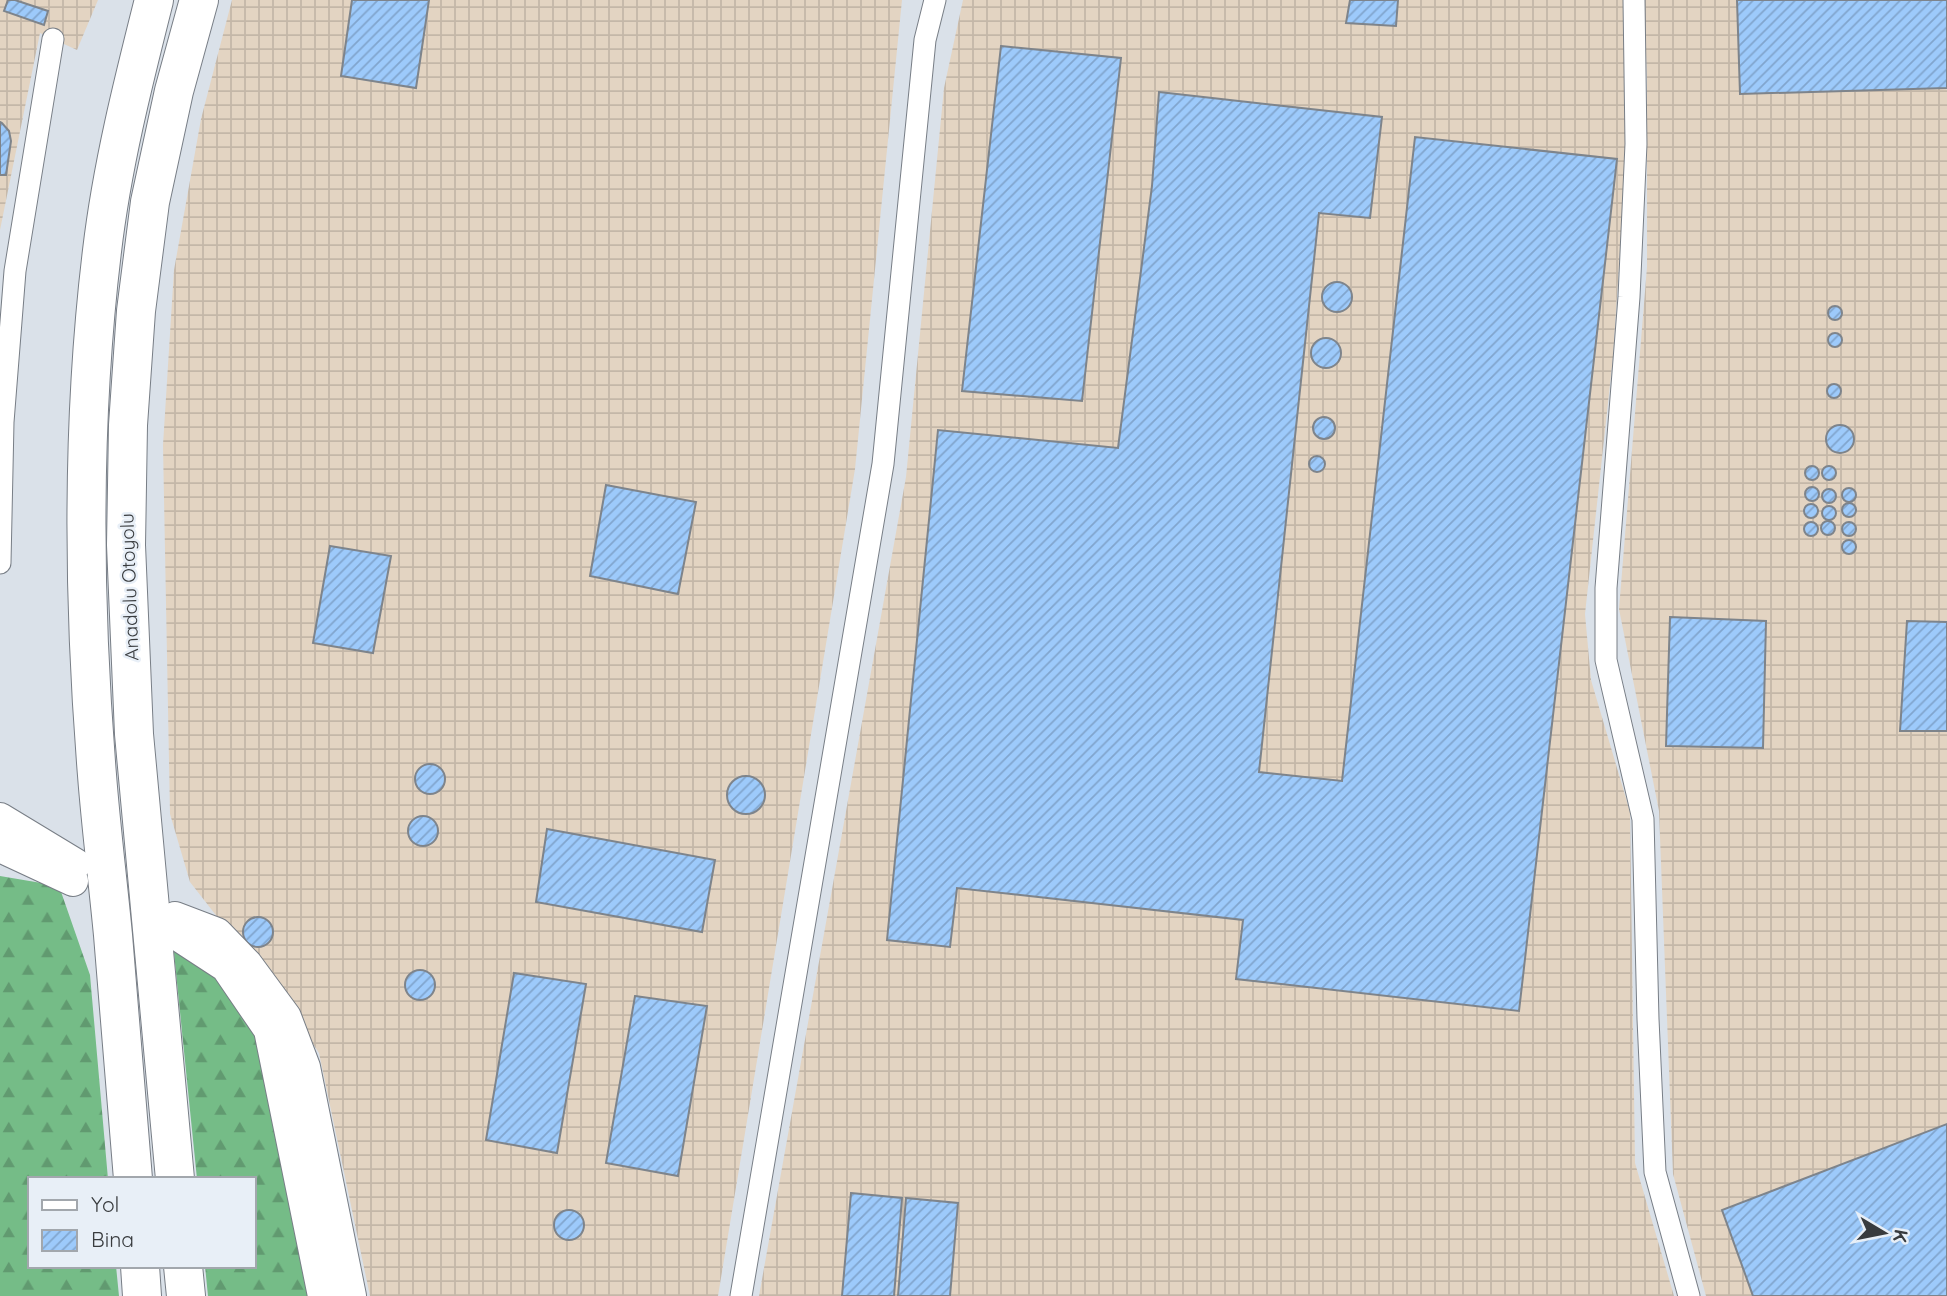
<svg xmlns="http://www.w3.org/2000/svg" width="1947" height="1296" font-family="Quicksand,sans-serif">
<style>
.industrial{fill:url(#industrial-grid)}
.forest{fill:url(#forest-firs)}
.building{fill:url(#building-hatch);stroke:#7e848b;stroke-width:2}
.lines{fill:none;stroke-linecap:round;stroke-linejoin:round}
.street-casing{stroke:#787e86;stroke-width:23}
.secondary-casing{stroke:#787e86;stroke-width:32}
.highway-casing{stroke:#787e86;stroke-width:40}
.street{stroke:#fff;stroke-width:21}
.secondary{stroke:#fff;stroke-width:30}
.highway{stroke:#fff;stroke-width:38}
.labels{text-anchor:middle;stroke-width:5;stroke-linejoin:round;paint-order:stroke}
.street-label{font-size:19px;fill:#383b3e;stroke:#e8eff7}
</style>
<defs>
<pattern id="industrial-grid" width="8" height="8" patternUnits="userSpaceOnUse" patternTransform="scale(1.75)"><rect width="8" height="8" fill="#e3d4c2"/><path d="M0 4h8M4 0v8" fill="none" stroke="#c4b7a8"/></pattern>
<pattern id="forest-firs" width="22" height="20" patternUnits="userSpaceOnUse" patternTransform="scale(1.75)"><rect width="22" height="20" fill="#75bc87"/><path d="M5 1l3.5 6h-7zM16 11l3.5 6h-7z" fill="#619a70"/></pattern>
<pattern id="building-hatch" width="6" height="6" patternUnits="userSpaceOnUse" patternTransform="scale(1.75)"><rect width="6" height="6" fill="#9dcafb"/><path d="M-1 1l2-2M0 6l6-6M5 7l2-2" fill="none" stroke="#81a5cd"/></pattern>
</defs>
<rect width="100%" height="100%" fill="#dae1e9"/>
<g class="industrial">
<polygon points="0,0 98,0 77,50 40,33 0,230"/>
<polygon points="232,0 902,0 855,469 718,1296 370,1296 319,1053 262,968 229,932 190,882 170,814 163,445 174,270 201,119"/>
<polygon points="963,0 1623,0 1629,115 1613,357 1585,614 1591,680 1630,812 1635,1163 1674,1296 759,1296 906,477 944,88"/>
<polygon points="1644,0 1947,0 1947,1296 1706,1296 1673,1174 1659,811 1619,609 1647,267 1647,81"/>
</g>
<g class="forest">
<polygon points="0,876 59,886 90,975 108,1179 30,1179 30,1266 116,1266 119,1296 0,1296"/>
<polygon points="173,943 211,969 257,1034 311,1296 208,1296 205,1266 254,1266 254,1179 197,1179"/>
</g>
<g class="building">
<polygon points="8,0 15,0 48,11 44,25 4,11"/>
<polygon points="352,0 429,0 416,88 341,76"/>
<polygon points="1350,0 1398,0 1396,26 1346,23"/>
<polygon points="1737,0 1947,0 1947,88 1740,94"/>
<polygon points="1001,46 1121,58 1082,401 962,391"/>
<polygon points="1159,92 1382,117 1370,218 1319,213 1259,772 1342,781 1415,137 1617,159 1519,1011 1236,979 1243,920 957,888 950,947 887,940 938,430 1118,448 1152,186"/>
<polygon points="0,122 2,123 9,131 11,141 6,175 0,175"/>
<circle cx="1337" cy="297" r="15"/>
<circle cx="1835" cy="313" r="7"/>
<circle cx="1835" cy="340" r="7"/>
<circle cx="1326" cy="353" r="15"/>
<circle cx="1834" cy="391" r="7"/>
<circle cx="1324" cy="428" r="11"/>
<circle cx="1840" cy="439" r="14"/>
<circle cx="1317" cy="464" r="8"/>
<circle cx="1829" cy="473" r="7"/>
<circle cx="1812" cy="473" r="7"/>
<polygon points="606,485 696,502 678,594 590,576"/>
<circle cx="1812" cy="494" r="7"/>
<circle cx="1849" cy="495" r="7"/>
<circle cx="1829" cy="496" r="7"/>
<circle cx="1849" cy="510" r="7"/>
<circle cx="1811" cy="511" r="7"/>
<circle cx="1829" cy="513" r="7"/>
<circle cx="1828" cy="528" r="7"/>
<circle cx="1849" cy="529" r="7"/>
<circle cx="1811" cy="529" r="7"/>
<circle cx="1849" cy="547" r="7"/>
<polygon points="330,546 391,556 373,653 313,643"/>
<polygon points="1670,617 1766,621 1763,748 1666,746"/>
<polygon points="1907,621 1947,622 1947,731 1900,731"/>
<circle cx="430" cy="779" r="15"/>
<circle cx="746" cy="795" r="19"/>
<circle cx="423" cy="831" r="15"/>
<polygon points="547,829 715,860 702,932 536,902"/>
<circle cx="258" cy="932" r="15"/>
<circle cx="420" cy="985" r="15"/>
<polygon points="514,973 586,984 557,1153 486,1140"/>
<polygon points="635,996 707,1006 678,1176 606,1163"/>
<polygon points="1947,1124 1947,1296 1753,1296 1722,1210"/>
<polygon points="851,1193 902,1198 894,1296 842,1296"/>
<polygon points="906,1198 958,1203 950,1296 898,1296"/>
<circle cx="569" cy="1225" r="15"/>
</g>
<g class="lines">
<g class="street-casing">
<g id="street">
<polyline points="1634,0 1636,144 1629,297 1606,588 1606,660 1643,819 1648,1019 1655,1172 1689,1296"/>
<polyline points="0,563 3,422 15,271 53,39"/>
<polyline points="741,1296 883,464 925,40 935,0"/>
</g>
</g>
<g class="secondary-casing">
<g id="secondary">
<polyline points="0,818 76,864"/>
<polyline points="0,847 73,881"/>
<polyline points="175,917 217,933 247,964 286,1017 305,1067 351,1296"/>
<polyline points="177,935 226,967 269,1030 323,1296"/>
</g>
</g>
<g class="highway-casing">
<g id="highway">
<path d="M133,1179C126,1098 120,1016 113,935C108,882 101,828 97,775C83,601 81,424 102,251C112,166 133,83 154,0"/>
<polyline points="175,1179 134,734 126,545 128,425 136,311 150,202 174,91 199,0"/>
<polyline points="140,1266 142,1296"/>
<polyline points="183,1266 186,1296"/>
</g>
</g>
<use href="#street" class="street"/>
<use href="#secondary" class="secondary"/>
<use href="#highway" class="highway"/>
</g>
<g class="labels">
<g class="street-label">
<text transform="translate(129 587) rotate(-92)" y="7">Anadolu Otoyolu</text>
</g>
</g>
<rect x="28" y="1177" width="228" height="91" fill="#e8eff7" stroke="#a2a7ad" stroke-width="2"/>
<rect x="42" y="1200" width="35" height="10" fill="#ffffff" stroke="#a2a7ad" stroke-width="2"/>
<text x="91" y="1212" font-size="21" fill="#383b3e">Yol</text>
<rect x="42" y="1230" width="35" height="21" fill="url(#building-hatch)" stroke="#a2a7ad" stroke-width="2"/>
<text x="91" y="1247" font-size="21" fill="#383b3e">Bina</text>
<g transform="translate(1884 1233) rotate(100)" stroke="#e8eff7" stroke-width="5" paint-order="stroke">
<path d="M0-5L12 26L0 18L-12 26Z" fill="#383b3e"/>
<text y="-10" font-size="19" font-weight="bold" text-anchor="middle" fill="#383b3e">K</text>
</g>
</svg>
